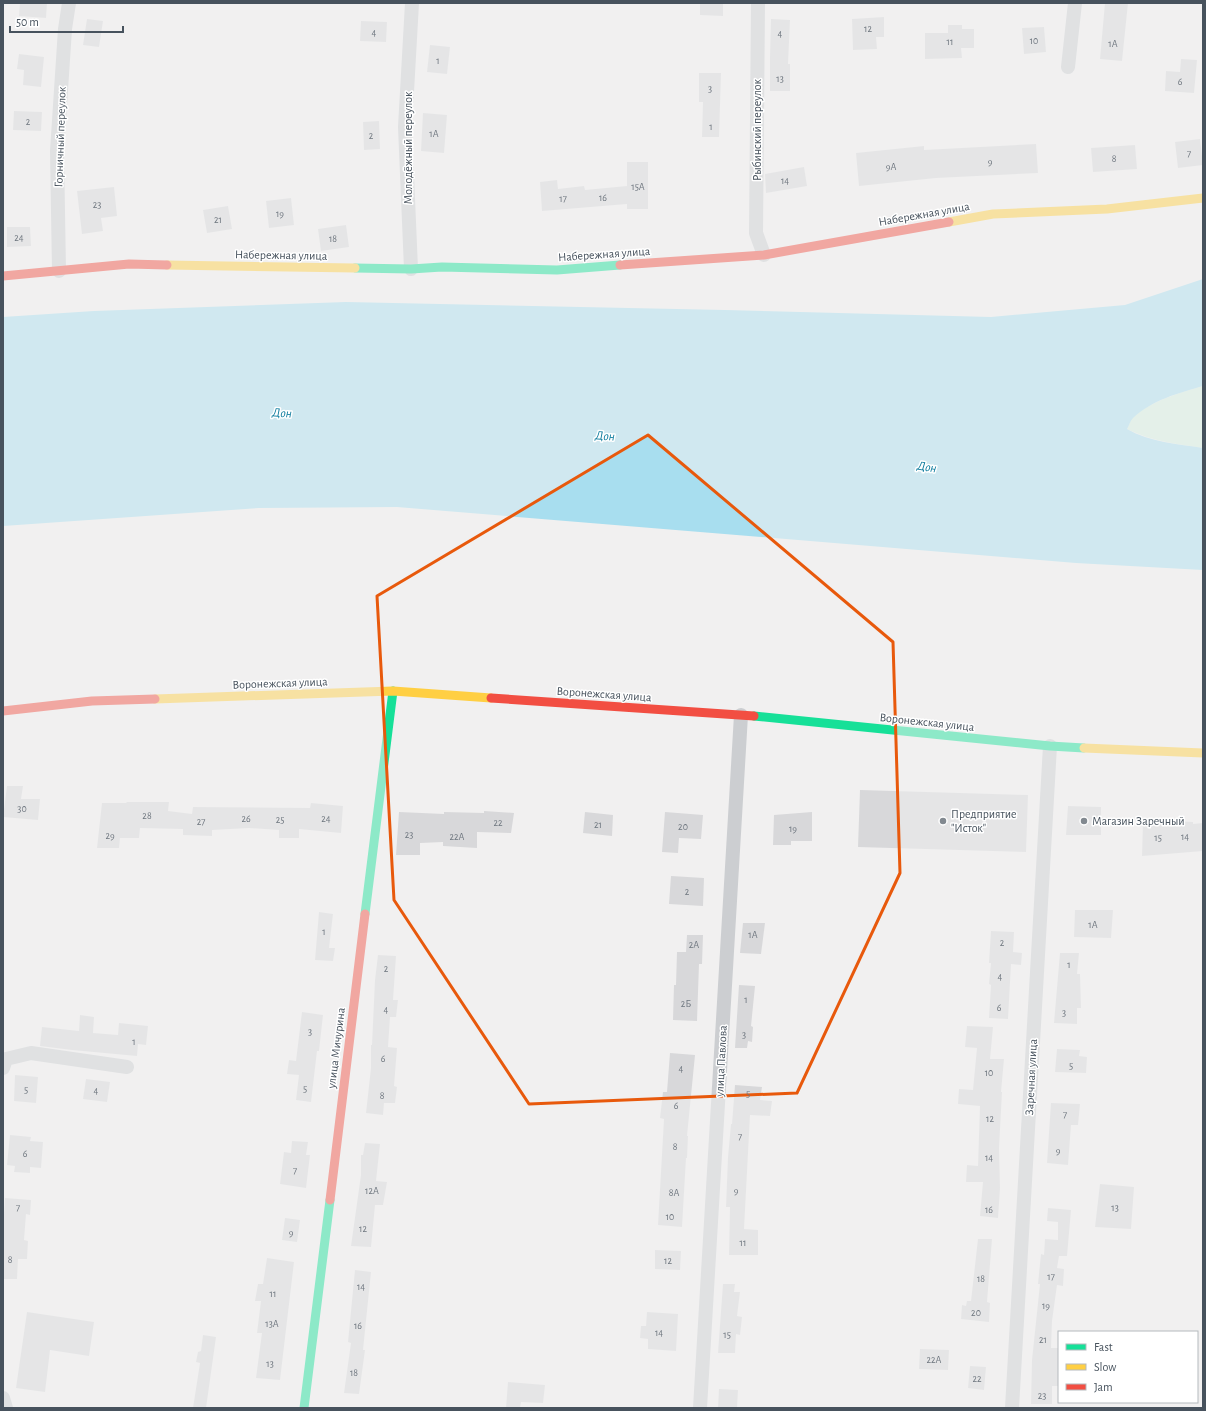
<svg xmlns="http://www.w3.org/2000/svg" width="1206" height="1411" font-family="'Alegreya Sans',sans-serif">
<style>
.green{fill:#d4f0e0}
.water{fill:#a8deef}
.building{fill:#d8d8da}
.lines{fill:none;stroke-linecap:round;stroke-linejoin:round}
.street{stroke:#ccced1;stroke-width:14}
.fast{stroke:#16e098;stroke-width:9}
.slow{stroke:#ffcf43;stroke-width:9}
.jam{stroke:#f24e42;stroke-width:9}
.marked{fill:none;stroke:#e8590c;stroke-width:3;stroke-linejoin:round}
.poi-dot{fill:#828990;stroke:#fff;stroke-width:1.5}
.labels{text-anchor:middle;stroke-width:3;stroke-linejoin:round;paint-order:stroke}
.number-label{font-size:10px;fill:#6d757e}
.street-label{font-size:12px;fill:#47525d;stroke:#fff}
.poi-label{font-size:12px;fill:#47525d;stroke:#fff;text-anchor:start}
.water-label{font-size:13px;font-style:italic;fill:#0b7b9d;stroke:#fff}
</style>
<rect width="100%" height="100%" fill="#f1f0f0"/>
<path class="green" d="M1203,386V448C1177,444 1151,441 1127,429C1129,426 1130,421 1132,418C1151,401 1179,393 1203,386Z"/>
<path class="water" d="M1203,279V386C1179,393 1152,400 1133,418C1130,421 1129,426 1127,429C1150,442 1178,444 1203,448V570L1076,563L397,507L259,508L3,526V317L94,311L346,302L725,310L991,317L1125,305Z"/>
<g class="building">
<polygon points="20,3 47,3 46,18 19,16"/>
<polygon points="700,3 723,3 723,16 700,15"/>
<polygon points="1105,3 1128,3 1122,61 1100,59"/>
<polygon points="884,17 884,37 876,37 877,49 853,50 852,19"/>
<polygon points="87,19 103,21 99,47 83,45"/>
<polygon points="771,19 790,20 788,64 790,64 790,91 770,91 770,57"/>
<polygon points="361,21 387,22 386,42 360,41"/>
<polygon points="948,25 962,25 962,29 974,29 974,48 961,48 962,58 925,59 925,33 948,33"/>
<polygon points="1044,27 1046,52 1024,54 1022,28"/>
<polygon points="430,45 450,47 447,74 427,72"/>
<polygon points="19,54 44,57 41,87 23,85 24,70 17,69"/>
<polygon points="1181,59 1197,60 1194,93 1165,91 1166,71 1180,72"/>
<polygon points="699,73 721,73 719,137 702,137 703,102 699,102"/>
<polygon points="14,111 42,112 41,131 13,130"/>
<polygon points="423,113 447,115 444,153 421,151"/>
<polygon points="379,121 380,149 364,150 363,122"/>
<polygon points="1200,139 1203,165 1178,168 1175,142"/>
<polygon points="1036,144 1038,173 936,178 859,186 856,153 924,146 924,150"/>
<polygon points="1135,145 1137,169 1093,172 1091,148"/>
<polygon points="627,162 648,162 648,209 627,209 627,204 542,211 540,182 557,180 558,189 584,186 585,190 627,186"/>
<polygon points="804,167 807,186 766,193 765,174"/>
<polygon points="114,187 117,216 101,218 103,231 82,234 77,191"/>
<polygon points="291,198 294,225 269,228 266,201"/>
<polygon points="228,206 232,229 207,233 203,210"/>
<polygon points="346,225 349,247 321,251 318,229"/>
<polygon points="7,227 30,227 31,246 7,247"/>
<polygon points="7,786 23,786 21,799 40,799 38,820 3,817"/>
<polygon points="860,790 1028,795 1026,852 858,847"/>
<polygon points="127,802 169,802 168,811 192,814 193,807 310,808 311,803 343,806 341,833 299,829 299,838 279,838 279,830 249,828 212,830 212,836 183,835 183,829 140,828 139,838 120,838 119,848 97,848 102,803 126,803"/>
<polygon points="1068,806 1101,807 1101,835 1066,835"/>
<polygon points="484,811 514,813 511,833 477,832 477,848 443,846 443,842 420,843 420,855 396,855 399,812 444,814 444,812 484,813"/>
<polygon points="585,812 613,815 612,836 583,833"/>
<polygon points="665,812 703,815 701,839 679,838 678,853 662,852"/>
<polygon points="812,812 812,841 791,841 791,845 773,845 774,815"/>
<polygon points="1173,819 1173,821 1193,822 1193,824 1203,823 1203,851 1142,856 1143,822"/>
<polygon points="671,876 704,878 703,906 669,904"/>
<polygon points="1075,910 1113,910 1111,938 1074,937"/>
<polygon points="319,912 333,914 329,948 335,948 333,961 315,960"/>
<polygon points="743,923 765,923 761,954 740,953"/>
<polygon points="991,931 1014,932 1013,952 1022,953 1021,965 1011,964 1008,1019 989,1018 991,985 989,984 991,963 989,963"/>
<polygon points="687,935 703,935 702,964 699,964 697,1021 673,1020 674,985 676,985 677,952 686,952"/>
<polygon points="1060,953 1079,953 1077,974 1080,974 1081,1008 1077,1008 1077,1024 1054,1023"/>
<polygon points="378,955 396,956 393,1000 398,1000 396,1017 390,1017 388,1047 397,1048 394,1086 397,1087 395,1103 384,1103 383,1115 366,1113 371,1068 371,1045 372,1045 375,980"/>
<polygon points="739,985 755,986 751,1026 753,1027 752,1042 748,1041 747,1048 735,1048"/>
<polygon points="302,1012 323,1015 319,1051 317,1051 311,1102 296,1100 299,1075 287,1074 289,1060 296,1061"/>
<polygon points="80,1015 94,1017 93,1033 118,1035 119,1023 148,1026 146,1045 138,1044 137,1056 72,1050 40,1046 42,1027 79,1031"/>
<polygon points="967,1026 993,1027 990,1059 1004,1059 1001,1092 1002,1092 999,1148 1000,1188 998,1218 980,1216 983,1182 966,1182 967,1165 978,1166 980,1106 958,1104 959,1089 973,1090 977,1048 965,1047"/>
<polygon points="1057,1049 1080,1050 1079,1056 1087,1057 1086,1073 1055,1072"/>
<polygon points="670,1053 695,1055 687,1136 688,1136 687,1158 686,1158 682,1227 658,1225 664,1119 660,1118 663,1092 667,1092"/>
<polygon points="15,1075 38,1077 36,1103 14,1101"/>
<polygon points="86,1079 110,1082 107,1102 83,1099"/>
<polygon points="735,1085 762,1087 760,1100 772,1101 770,1116 750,1115 744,1229 758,1230 758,1255 729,1255 730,1207 726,1207 728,1157 731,1124 732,1124"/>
<polygon points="1051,1103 1080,1104 1078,1125 1071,1125 1068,1165 1047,1163"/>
<polygon points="10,1135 31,1137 30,1141 43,1142 41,1168 30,1167 30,1173 14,1172 15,1166 7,1165"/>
<polygon points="292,1141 308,1142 306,1155 310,1155 306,1188 280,1184 284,1152 291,1153"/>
<polygon points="365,1143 380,1144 376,1181 387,1182 383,1205 375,1205 371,1247 351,1246 361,1175 361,1155 363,1155"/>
<polygon points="1100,1184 1134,1187 1131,1229 1095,1227"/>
<polygon points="5,1198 31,1200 30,1215 26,1214 24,1240 28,1241 27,1259 18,1259 17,1279 3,1279 3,1230"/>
<polygon points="1048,1208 1071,1210 1067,1256 1059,1256 1057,1268 1064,1269 1063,1286 1057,1285 1052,1321 1051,1348 1059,1348 1059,1386 1052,1386 1052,1404 1031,1404 1032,1360 1040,1284 1038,1284 1041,1254 1044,1255 1045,1239 1058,1240 1058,1222 1047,1221"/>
<polygon points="285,1218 300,1220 297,1242 282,1240"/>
<polygon points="978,1239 992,1239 987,1302 990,1303 989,1322 961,1319 962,1305 966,1306 967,1301 971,1301"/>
<polygon points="655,1250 681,1251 680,1270 655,1269"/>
<polygon points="267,1258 294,1262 280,1380 256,1378 262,1333 257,1333 261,1301 255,1301 258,1284 263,1284"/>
<polygon points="355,1270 371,1272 363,1350 365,1350 359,1394 344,1393 351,1343 348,1342"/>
<polygon points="723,1284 735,1284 734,1292 740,1292 737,1316 742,1317 740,1335 736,1334 735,1353 718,1353"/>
<polygon points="27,1312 94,1322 89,1356 50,1350 45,1392 16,1388"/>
<polygon points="647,1312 678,1314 676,1351 648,1349 648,1339 640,1338 641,1326 646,1326"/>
<polygon points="203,1335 216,1337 206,1408 193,1408 200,1363 196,1362 198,1352 201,1351"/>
<polygon points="920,1349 949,1350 948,1370 919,1369"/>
<polygon points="970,1366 986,1367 984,1390 968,1388"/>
<polygon points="508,1382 545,1385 543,1403 521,1402 520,1408 506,1408"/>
<polygon points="719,1389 738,1390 737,1408 718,1408"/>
</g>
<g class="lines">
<g class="street">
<polyline points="758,3 756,233 764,255"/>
<polyline points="1068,67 1075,3"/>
<polyline points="411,269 405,127 412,3"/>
<polyline points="59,271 57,151 65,29 69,3"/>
<polyline points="3,1068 6,1059 31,1053 127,1067"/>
<polyline points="3,1398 6,1408"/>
<polyline points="700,1408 741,715"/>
<polyline points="1012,1408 1050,746"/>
</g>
<g class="fast">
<polyline points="355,268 411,269 442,267 557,270 620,265"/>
<polyline points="754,716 1050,746 1084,748"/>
<polyline points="365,914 393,691"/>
<polyline points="304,1408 330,1200"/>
</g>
<g class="slow">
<polyline points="949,222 993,214 1107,209 1203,198"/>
<polyline points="167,265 355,268"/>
<polyline points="155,699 393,691 491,698"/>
<polyline points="1084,748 1203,753"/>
</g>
<g class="jam">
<polyline points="620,265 764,255 949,222"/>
<polyline points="3,276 129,264 167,265"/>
<polyline points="491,698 754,716"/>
<polyline points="3,711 92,701 155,699"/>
<polyline points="330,1200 365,914"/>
</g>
</g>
<path d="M0 0H1206V1411H0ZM648,435L893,642L900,873L797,1093L529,1104L394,900L377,596Z" fill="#f1f0f0" fill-opacity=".55" fill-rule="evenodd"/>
<path class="marked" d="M648,435L893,642L900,873L797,1093L529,1104L394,900L377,596Z"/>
<g class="poi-dot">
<circle cx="943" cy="821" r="4"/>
<circle cx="1084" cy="821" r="4"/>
</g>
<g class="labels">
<g class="number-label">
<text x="868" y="32">12</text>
<text x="374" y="36">4</text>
<text x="780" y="37">4</text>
<text x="1034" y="44">10</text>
<text x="950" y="45">11</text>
<text x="1113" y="47">1А</text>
<text x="438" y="64">1</text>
<text x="780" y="82">13</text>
<text x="1180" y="85">6</text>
<text x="710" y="92">3</text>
<text x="28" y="125">2</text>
<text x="711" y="130">1</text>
<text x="434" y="137">1А</text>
<text x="371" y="139">2</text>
<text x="1189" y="157">7</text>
<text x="1114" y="162">8</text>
<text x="990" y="165">9</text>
<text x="891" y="170">9А</text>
<text x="785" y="184">14</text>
<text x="638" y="190">15А</text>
<text x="603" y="201">16</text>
<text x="563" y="202">17</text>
<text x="97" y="208">23</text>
<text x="280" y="217">19</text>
<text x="218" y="223">21</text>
<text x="19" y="241">24</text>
<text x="333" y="242">18</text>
<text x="22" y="812">30</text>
<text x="147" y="819">28</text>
<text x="246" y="822">26</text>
<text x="326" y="822">24</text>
<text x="280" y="823">25</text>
<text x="201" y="825">27</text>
<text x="498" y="826">22</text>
<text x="598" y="828">21</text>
<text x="683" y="830">20</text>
<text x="793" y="832">19</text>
<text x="409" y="838">23</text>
<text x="110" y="839">29</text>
<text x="457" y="840">22А</text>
<text x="1185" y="840">14</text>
<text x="1158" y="841">15</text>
<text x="687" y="895">2</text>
<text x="1093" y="928">1А</text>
<text x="324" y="935">1</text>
<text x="753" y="938">1А</text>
<text x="1002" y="946">2</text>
<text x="694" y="948">2А</text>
<text x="1069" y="968">1</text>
<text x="386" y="972">2</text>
<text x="1000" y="980">4</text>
<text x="746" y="1003">1</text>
<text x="686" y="1007">2Б</text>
<text x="999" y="1011">6</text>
<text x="386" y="1013">4</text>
<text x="1064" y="1016">3</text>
<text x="310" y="1035">3</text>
<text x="744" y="1038">3</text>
<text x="134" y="1045">1</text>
<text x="383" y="1062">6</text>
<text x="1071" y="1069">5</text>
<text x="681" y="1072">4</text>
<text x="989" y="1076">10</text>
<text x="305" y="1092">5</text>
<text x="26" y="1093">5</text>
<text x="96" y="1094">4</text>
<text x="748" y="1097">5</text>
<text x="382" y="1099">8</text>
<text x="676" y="1109">6</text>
<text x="1065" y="1118">7</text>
<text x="990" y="1122">12</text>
<text x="740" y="1140">7</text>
<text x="675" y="1150">8</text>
<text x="1058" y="1154">9</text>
<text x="25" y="1157">6</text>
<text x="989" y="1161">14</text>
<text x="295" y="1174">7</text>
<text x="372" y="1194">12А</text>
<text x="736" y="1194">9</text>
<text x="674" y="1196">8А</text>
<text x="18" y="1211">7</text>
<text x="1115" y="1211">13</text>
<text x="989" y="1213">16</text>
<text x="670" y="1220">10</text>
<text x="363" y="1232">12</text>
<text x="291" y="1236">9</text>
<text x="743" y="1246">11</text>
<text x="10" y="1263">8</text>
<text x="668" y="1264">12</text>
<text x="1051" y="1280">17</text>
<text x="981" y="1282">18</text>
<text x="361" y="1290">14</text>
<text x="273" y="1297">11</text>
<text x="1046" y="1309">19</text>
<text x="976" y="1316">20</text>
<text x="272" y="1327">13А</text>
<text x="358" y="1329">16</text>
<text x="659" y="1336">14</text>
<text x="727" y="1338">15</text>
<text x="1043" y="1343">21</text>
<text x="934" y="1363">22А</text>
<text x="270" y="1367">13</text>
<text x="354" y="1376">18</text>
<text x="977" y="1382">22</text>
<text x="1042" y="1399">23</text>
</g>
<g class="street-label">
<text transform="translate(757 130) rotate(-90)" y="4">Рыбинский переулок</text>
<text transform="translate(60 137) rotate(-88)" y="4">Горничный переулок</text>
<text transform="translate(408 148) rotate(-90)" y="4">Молодёжный переулок</text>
<text transform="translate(924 214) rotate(-10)" y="4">Набережная улица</text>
<text transform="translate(604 254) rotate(-4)" y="4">Набережная улица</text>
<text transform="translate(281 255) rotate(1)" y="4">Набережная улица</text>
<text transform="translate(280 683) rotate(-2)" y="4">Воронежская улица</text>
<text transform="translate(604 694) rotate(4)" y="4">Воронежская улица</text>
<text transform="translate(927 722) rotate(6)" y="4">Воронежская улица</text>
<text transform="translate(336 1048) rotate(-83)" y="4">улица Мичурина</text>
<text transform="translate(721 1061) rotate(-87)" y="4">улица Павлова</text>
<text transform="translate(1031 1077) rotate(-87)" y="4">Заречная улица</text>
</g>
<g class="poi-label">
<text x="951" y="818">Предприятие<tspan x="951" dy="14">"Исток"</tspan></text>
<text x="1092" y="825">Магазин Заречный</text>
</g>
<g class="water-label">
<text transform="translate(282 412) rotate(4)" y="5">Дон</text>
<text transform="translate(605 435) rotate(4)" y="5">Дон</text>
<text transform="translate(927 466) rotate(10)" y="5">Дон</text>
</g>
</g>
<rect width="1206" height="1411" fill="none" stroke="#47525d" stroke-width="8"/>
<rect x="1058" y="1331" width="140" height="72" fill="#ffffff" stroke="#b5babe"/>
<rect x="1066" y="1344" width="20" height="6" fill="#16e098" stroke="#b5babe"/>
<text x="1094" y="1351" font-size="12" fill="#47525d">Fast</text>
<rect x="1066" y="1364" width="20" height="6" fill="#ffcf43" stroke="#b5babe"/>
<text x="1094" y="1371" font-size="12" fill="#47525d">Slow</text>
<rect x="1066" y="1384" width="20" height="6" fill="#f24e42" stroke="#b5babe"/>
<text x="1094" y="1391" font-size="12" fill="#47525d">Jam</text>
<path d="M10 26v6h113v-6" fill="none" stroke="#47525d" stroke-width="2"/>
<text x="16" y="26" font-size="12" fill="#47525d" stroke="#ffffff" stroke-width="3" paint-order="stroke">50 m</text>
</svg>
